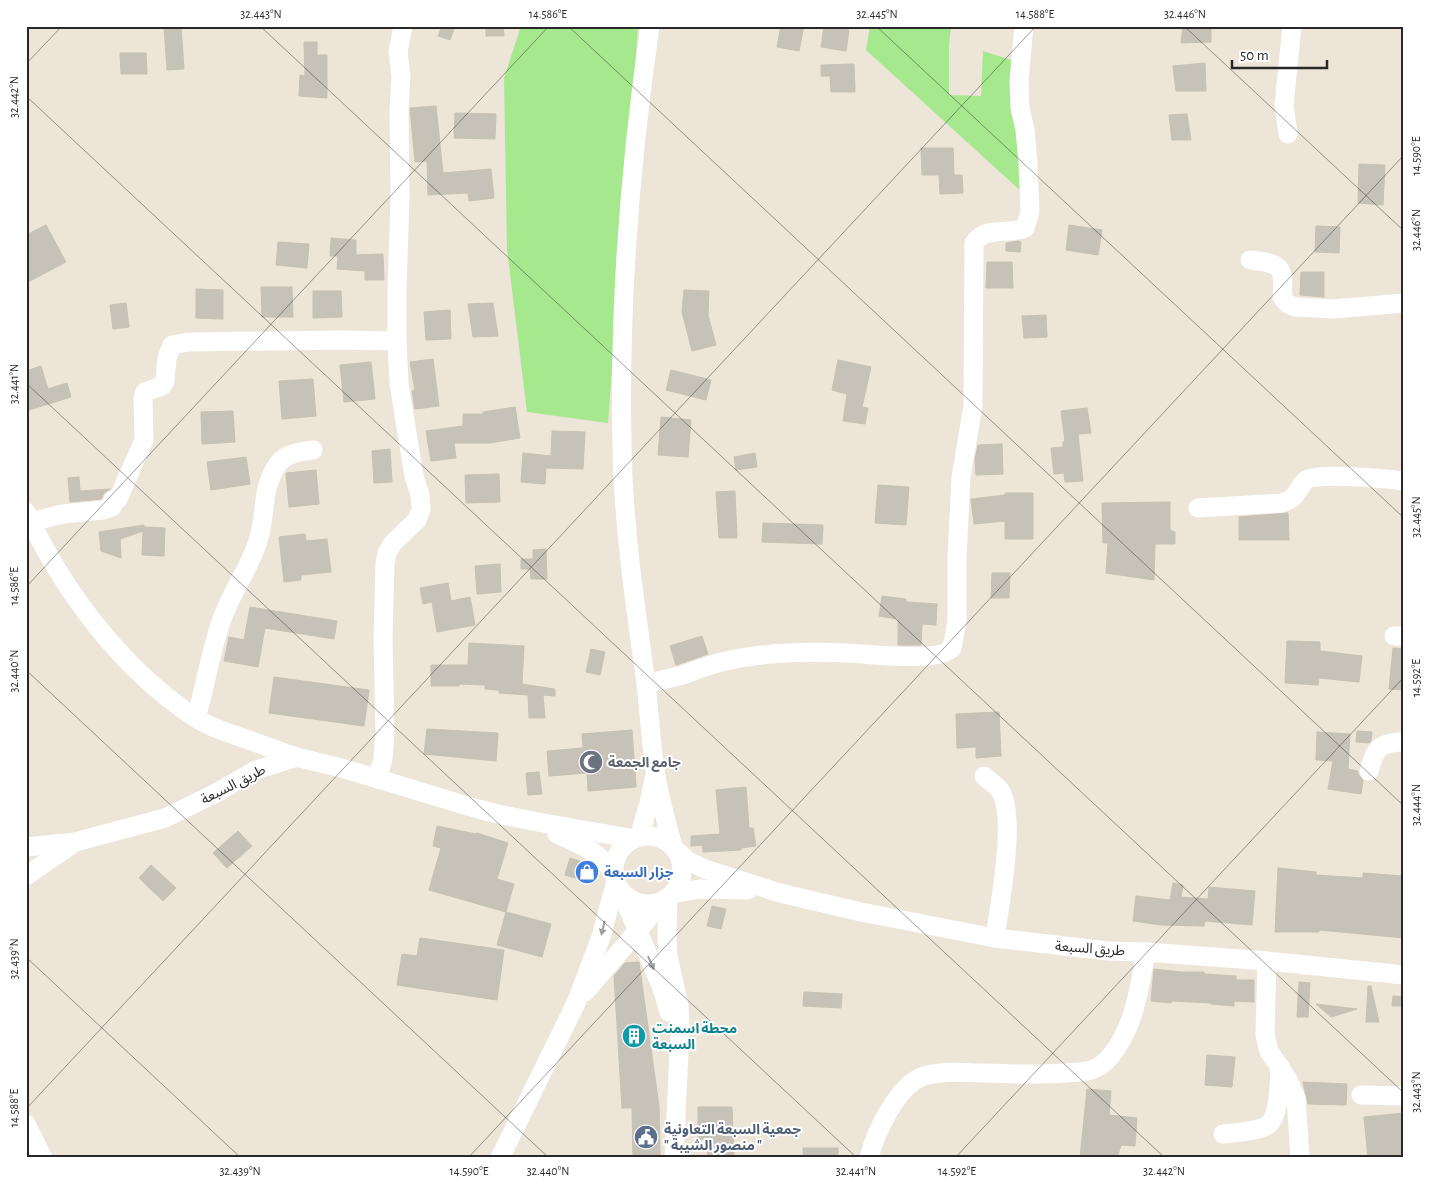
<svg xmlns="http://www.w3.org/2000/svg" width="1430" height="1184" font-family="'Alegreya Sans','Noto Sans Arabic',sans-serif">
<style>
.green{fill:#a5e88e}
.building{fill:#c7c2b8;stroke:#c7c1b1}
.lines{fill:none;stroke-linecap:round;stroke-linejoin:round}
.minor{stroke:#fff;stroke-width:19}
.oneway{fill:#9e9e9e}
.ticks{fill:none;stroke:#282828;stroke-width:1;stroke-opacity:0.45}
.labels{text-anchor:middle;stroke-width:4;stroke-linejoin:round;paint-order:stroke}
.worship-label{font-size:14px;font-weight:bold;fill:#5b616d;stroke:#fff;text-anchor:start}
.street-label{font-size:14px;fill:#282828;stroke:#fff}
.shop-label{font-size:14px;font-weight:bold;fill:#366cbe;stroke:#fff;text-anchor:start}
.culture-label{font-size:14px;font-weight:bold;fill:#0d838f;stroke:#fff;text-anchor:start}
.service-label{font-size:14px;font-weight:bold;fill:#4e5e75;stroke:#fff;text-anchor:start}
.neatline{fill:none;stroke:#282828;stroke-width:2}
.ticks-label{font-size:12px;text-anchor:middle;fill:#282828}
</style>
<rect width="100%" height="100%" fill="#ece5d8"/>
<g class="green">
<polygon points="521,26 638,26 608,423 527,412 507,249 504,78"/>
<polygon points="870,26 951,26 949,46 949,95 981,96 983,51 1020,63 1024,194 866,50"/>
</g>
<g class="building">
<polygon points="164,26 181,26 184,69 167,70"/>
<polygon points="442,26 454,29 450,40 438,36"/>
<polygon points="486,26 503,26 504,36 486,36"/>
<polygon points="781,26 804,26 799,51 777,47"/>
<polygon points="1183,26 1211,26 1211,42 1181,43"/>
<polygon points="824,27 849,30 846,51 821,47"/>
<polygon points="304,42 317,42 317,55 327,55 327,98 299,96 300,75 305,76"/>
<polygon points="120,53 146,53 147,74 121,74"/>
<polygon points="1205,63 1206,91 1176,91 1173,66"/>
<polygon points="854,64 855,92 831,92 830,76 821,76 821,65"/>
<polygon points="436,106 443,173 491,169 494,198 469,201 468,193 428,195 427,161 415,162 410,108"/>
<polygon points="455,113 496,114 495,139 454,138"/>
<polygon points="1187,114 1191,140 1172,140 1169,115"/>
<polygon points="921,148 953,148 954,175 962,175 963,193 940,194 939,175 922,175"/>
<polygon points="1359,164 1385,165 1383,205 1358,203"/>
<polygon points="46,225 66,262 26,283 26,235"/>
<polygon points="1069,225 1102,230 1098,255 1066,250"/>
<polygon points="1316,226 1340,227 1339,253 1315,252"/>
<polygon points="331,238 356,240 356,255 383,254 384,280 365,280 365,271 337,269 338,256 330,256"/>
<polygon points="1018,241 1021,242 1020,252 1006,251 1006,243"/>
<polygon points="278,242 309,244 307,268 276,265"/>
<polygon points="987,262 1012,262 1013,288 986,288"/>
<polygon points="1301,272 1324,272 1324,297 1300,295"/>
<polygon points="261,287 292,287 293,317 262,317"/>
<polygon points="196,289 223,290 223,319 196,318"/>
<polygon points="684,290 709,291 708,315 716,345 692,351 682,312"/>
<polygon points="313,291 341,291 342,317 313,318"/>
<polygon points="126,303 129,327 113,329 110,305"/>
<polygon points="493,303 498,336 473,337 468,304"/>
<polygon points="450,310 451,339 426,340 424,312"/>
<polygon points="1046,315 1047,337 1024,338 1022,316"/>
<polygon points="433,359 439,406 415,409 412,391 415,390 410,362"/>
<polygon points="838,360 871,367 862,407 868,408 865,424 843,421 847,394 832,390"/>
<polygon points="371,362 375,399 344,402 340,365"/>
<polygon points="41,366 48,389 67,383 71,397 26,411 26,371"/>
<polygon points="671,370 711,380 706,400 666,390"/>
<polygon points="313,379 316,416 282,419 279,381"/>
<polygon points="515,407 520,438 490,443 454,443 456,458 431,461 426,431 463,426 463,414 483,414 483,412"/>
<polygon points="1087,408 1091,433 1078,434 1083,481 1065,482 1064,473 1054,474 1051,448 1063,447 1063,442 1065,441 1061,411"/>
<polygon points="233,411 235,442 202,444 201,412"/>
<polygon points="661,417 691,420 688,457 658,455"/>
<polygon points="552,431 585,432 583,469 546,468 545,484 521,482 523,453 551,456"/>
<polygon points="1002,444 1003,474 976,475 975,459 978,445"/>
<polygon points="390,449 392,482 374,483 372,451"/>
<polygon points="755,453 757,467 736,470 734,457"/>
<polygon points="246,457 250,484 211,490 207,462"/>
<polygon points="316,470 319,504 289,507 286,473"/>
<polygon points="499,474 500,502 466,503 465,475"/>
<polygon points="79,477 80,491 110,489 104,493 101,499 70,502 68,478"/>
<polygon points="878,485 909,487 906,525 875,523"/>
<polygon points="735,491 737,538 719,538 716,492"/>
<polygon points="1005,493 1033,493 1033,539 1005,539 1005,521 974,524 971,499 1005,495"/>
<polygon points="1170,502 1170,530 1175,532 1175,544 1155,544 1154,580 1106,573 1108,543 1103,543 1102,503"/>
<polygon points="1288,513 1289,540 1239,540 1239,517"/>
<polygon points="763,523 823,525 822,544 762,542"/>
<polygon points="144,525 144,527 165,528 164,556 142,555 143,531 120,539 121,558 101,551 99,532"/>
<polygon points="305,534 306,541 327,539 331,572 301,575 301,580 284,582 279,537"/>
<polygon points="546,549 547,579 531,579 530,569 521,569 521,559 533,559 533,550"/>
<polygon points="500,564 501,592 477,594 475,566"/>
<polygon points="992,573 1010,573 1009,598 991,598"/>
<polygon points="448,583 451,601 470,597 475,625 437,632 432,602 423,604 420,588"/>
<polygon points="882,596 906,599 906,602 937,604 936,625 922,624 921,645 898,645 898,619 879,616"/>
<polygon points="250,607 337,621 334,639 265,628 258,667 224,661 229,637 244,640"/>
<polygon points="702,636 708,654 676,665 670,646"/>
<polygon points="1287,641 1320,642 1320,651 1362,656 1359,682 1319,678 1318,685 1285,683"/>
<polygon points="469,643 524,646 522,684 555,689 555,696 543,695 545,718 529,718 528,695 499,693 499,690 485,689 485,685 459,684 459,686 431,686 431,665 468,665"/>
<polygon points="1393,648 1404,649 1404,690 1389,689"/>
<polygon points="591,649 605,652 600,675 586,672"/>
<polygon points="274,677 369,690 364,726 269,713"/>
<polygon points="999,712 1001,756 976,758 976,747 957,748 956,714"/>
<polygon points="427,729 498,733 496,761 424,754"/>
<polygon points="632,730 636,787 588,791 587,773 549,776 547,751 583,748 582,734"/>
<polygon points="1357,731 1372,732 1371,741 1369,743 1356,742"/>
<polygon points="1317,732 1350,734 1348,769 1358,771 1358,774 1363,780 1361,794 1328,789 1333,761 1316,760"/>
<polygon points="539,772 542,794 528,795 526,773"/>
<polygon points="746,787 749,828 753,828 756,846 741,848 741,850 703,852 702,845 691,846 691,836 720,834 716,790"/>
<polygon points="437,826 476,834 477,833 508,843 497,879 514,884 506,912 429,890 441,848 433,846"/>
<polygon points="238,831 252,846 227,868 213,853"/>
<polygon points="570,858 589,864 596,869 592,883 565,875"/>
<polygon points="151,865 176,888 163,901 139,878"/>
<polygon points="1278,868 1316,872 1316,875 1363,878 1363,873 1403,876 1401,905 1404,905 1404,938 1319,930 1319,932 1275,932"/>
<polygon points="1173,883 1183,885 1181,897 1208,899 1209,887 1255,891 1252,925 1205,921 1204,926 1161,925 1133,921 1136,896 1170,900"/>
<polygon points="712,906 726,909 721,929 707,926"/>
<polygon points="506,912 551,924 542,957 497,945"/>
<polygon points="420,938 504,950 497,1000 397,985 402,954 417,956"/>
<polygon points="639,962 659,1106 660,1158 633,1158 632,1108 622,1108 614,976 625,963"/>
<polygon points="1154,969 1180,972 1204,972 1204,974 1236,976 1236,980 1254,980 1254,1002 1234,1001 1234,1006 1211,1004 1211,1003 1172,1001 1171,1003 1151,1001"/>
<polygon points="1299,982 1310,983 1308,1017 1297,1017"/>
<polygon points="1368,986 1371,986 1379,1022 1366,1022"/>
<polygon points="804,992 842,994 841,1008 803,1006"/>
<polygon points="1393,996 1403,997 1403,1006 1392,1006"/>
<polygon points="1316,1004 1357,1009 1331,1017"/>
<polygon points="1207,1055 1235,1057 1232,1087 1205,1085"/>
<polygon points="1303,1082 1347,1084 1346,1105 1308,1104"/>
<polygon points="1087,1089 1111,1091 1109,1115 1137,1118 1135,1146 1121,1145 1117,1158 1080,1158"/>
<polygon points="698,1107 732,1107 734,1158 708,1158 707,1139 698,1139"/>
<polygon points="1404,1113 1404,1158 1368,1158 1364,1117"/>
<rect x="803" y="1148" width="35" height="10"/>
</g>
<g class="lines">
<g class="minor">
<path d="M650,26C630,164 619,304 622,444C623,524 635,604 646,683C649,712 651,741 655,770C659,796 666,821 673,847"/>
<polyline points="1288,134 1284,105 1292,26"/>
<path d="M1250,260C1281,263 1285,267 1282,297L1288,304L1295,307L1333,309L1404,303"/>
<path d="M1198,508L1282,503C1300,497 1295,490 1306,480C1316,472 1388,479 1404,481"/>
<path d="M26,512C64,592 120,667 194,717C209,727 226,732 243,738C261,744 278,751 297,757C311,761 326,764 341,768C388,781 435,797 482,810C532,823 583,829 634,839"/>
<polyline points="31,522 62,514 103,510 112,507 113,500 118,499 144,440 143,398 145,392 162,386 165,381 167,358 172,345 189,342 341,340 397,341"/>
<polyline points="1394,636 1404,636"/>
<path d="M646,684C658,681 670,678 683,675C697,670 711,664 726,661C765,652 808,651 848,653C868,654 939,663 952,648L957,621V558L961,477L973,406L974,243C985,226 1009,235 1025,228L1030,212L1028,163L1025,130L1020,108L1019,81L1024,26"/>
<path d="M196,718C205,687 210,655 220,625C229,595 249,570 258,541C267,514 260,490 278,464C286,453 301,452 313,450"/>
<path d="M1369,771C1375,749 1379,742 1404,742"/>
<path d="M984,776C988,780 995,784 999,789C1018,812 999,907 995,938"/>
<polyline points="377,779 383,759 385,733 383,639 385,563 387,553 393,543 417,520 421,509 420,495 414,476 399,384 397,341 397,289 400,198 399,110 401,76 398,52 403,26"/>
<path d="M557,834C582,845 598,851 615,874"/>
<circle cx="648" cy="870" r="34"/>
<polyline points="639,837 649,803 654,779"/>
<polyline points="26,847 75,842 165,818 216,793 256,770 297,757"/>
<polyline points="676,850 688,861 705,869 780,893 861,912 995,938 1108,951 1146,952 1267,961 1404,975"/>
<polyline points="26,876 74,843"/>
<polyline points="620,889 662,988 669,1012"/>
<polyline points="672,894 699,889 748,890"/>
<polyline points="668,897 667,939 668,956 679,1006 680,1031 674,1158"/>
<polyline points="1267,961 1265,1035 1269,1051 1288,1080 1296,1098 1300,1158"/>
<polyline points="585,992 664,900"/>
<polyline points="1361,1095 1404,1096"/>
<polyline points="26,1124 43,1158"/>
<path d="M1223,1134C1234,1133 1261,1131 1269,1124C1280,1114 1279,1082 1280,1067"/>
<polyline points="500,1158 576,1003 601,937 616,881"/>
<path d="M869,1158C875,1133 898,1084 924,1076C944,1070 965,1073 985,1073C1011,1074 1038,1075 1064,1073C1082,1072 1096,1073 1109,1058C1135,1028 1139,988 1146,952"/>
</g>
</g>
<defs><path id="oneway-solid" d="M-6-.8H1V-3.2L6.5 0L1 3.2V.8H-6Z" transform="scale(1.25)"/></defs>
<g class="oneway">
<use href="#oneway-solid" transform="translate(603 928) rotate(103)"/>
<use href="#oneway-solid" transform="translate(651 963) rotate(66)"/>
</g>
<path class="ticks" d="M260,26L1404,1093M568,26L1404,806M876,26L1404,518M1184,26L1404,231M26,64L62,26M26,96L1165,1158M26,383L857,1158M26,587L549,26M26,670L549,1158M26,957L241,1158M26,1109L1036,26M468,1158L1404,155M955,1158L1404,677"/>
<defs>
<g id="mosque-disc" transform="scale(1.25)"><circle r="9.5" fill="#6b7280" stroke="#fff"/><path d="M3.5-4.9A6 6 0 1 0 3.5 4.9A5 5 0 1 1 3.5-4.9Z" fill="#fff"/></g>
<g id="shop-disc" transform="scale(1.25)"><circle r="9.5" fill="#3f7fe0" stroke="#fff"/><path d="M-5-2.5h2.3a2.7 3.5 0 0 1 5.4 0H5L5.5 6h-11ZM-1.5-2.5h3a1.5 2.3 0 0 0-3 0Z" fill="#fff"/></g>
<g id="building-disc" transform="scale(1.25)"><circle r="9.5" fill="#0f9aa8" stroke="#fff"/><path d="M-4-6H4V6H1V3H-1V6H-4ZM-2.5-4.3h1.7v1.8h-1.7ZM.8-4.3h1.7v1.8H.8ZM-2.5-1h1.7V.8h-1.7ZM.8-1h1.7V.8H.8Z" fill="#fff"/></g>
<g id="civic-disc" transform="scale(1.25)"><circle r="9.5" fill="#5c6f8a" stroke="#fff"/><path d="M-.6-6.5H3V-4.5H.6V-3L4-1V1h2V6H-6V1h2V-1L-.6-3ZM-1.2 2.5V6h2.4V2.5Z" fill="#fff"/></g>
</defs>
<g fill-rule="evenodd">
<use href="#mosque-disc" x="591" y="762"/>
<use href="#shop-disc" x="587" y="872"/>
<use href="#building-disc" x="634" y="1036"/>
<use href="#civic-disc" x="646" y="1137"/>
</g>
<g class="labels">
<g class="worship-label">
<text x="608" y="767">جامع الجمعة</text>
</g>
<g class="street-label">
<text transform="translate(233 784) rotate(-27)" y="5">طريق السبعة</text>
<text transform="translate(1090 948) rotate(4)" y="5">طريق السبعة</text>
</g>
<g class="shop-label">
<text x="604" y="877">جزار السبعة</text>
</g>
<g class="culture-label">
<text x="652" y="1033">محطة اسمنت<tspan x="652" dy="16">السبعة</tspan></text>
</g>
<g class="service-label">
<text x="664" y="1134">جمعية السبعة التعاونية<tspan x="664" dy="16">" منصور الشيبة "</tspan></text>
</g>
</g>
<rect width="1430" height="1184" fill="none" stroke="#ffffff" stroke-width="55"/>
<path d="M1232 60v8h95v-8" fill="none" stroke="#282828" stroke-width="2.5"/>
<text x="1240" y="60" font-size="15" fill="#282828" stroke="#ffffff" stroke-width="4" paint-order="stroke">50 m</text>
<rect x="28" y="28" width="1374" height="1128" class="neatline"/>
<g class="ticks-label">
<text x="261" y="18">32.443°N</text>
<text x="548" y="18">14.586°E</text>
<text x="877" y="18">32.445°N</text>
<text x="1035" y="18">14.588°E</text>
<text x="1185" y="18">32.446°N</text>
<text transform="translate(14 97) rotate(-90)" y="4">32.442°N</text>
<text transform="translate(1416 156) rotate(-90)" y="4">14.590°E</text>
<text transform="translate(1416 230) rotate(-90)" y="4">32.446°N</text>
<text transform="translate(14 384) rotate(-90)" y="4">32.441°N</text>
<text transform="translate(1416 517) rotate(-90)" y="4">32.445°N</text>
<text transform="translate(14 586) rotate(-90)" y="4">14.586°E</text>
<text transform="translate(14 671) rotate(-90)" y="4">32.440°N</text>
<text transform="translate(1416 678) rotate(-90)" y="4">14.592°E</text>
<text transform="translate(1416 805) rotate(-90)" y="4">32.444°N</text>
<text transform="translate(14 959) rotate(-90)" y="4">32.439°N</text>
<text transform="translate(1416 1092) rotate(-90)" y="4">32.443°N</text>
<text transform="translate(14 1108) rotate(-90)" y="4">14.588°E</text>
<text x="240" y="1175">32.439°N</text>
<text x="469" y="1175">14.590°E</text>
<text x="548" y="1175">32.440°N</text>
<text x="856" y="1175">32.441°N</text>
<text x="957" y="1175">14.592°E</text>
<text x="1164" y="1175">32.442°N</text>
</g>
</svg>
